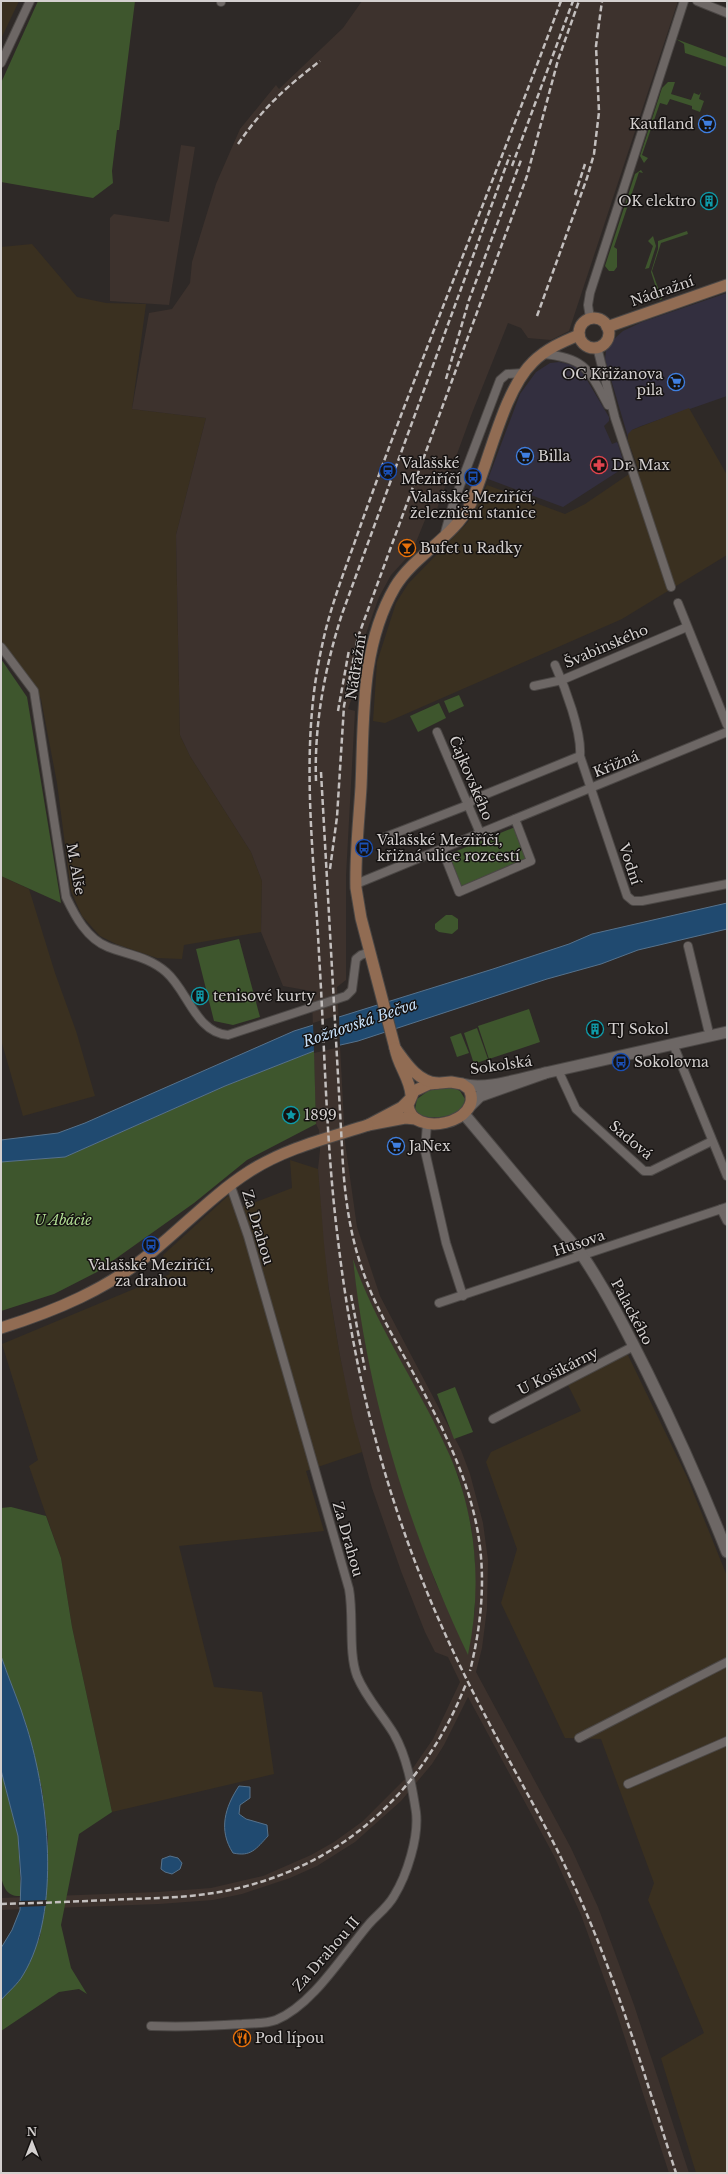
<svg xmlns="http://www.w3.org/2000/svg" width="728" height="2174" font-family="'Libre Baskerville',serif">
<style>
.commercial{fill:#332f3f}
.industrial{fill:#3a3020}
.built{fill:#3d322d;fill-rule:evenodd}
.green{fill:#3e562d}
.water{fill:#204a70;stroke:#56728c}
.pier{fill:#2e2927}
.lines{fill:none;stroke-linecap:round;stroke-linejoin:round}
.minor-casing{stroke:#4b4745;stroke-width:10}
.tertiary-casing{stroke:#4b4745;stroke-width:13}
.secondary-casing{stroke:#4b4745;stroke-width:13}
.minor{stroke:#6d6765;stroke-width:8}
.tertiary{stroke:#6d6765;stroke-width:11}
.secondary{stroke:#916c53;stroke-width:11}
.rail{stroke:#c3bfbe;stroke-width:2.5;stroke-dasharray:6 3;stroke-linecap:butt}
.labels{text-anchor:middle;stroke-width:3;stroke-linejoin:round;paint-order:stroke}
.poi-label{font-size:14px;fill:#d4d0cf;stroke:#151211;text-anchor:start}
.street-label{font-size:14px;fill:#d4d0cf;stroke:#151211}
.park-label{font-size:14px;font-style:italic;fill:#afdc92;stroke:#151211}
.water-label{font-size:15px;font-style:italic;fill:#c6dff8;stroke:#151211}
</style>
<rect width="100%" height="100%" fill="#2e2927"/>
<g class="commercial">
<polygon points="727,293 727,396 641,426 632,430 628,437 605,359 606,351 614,339 623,331 642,322"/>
<polygon points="550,363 559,362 569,364 579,369 584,375 609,417 609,421 604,426 612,444 617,442 618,444 625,467 563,507 488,479 520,394 536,372"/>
</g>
<g class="industrial">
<polygon points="1,1 19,1 1,39"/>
<polygon points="32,244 77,297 106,303 146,304 132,409 206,418 176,535 180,735 190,756 251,852 262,881 261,932 184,945 182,959 157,958 116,944 100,936 82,916 71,891 57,783 41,699 1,641 1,247"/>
<polygon points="689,408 727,475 727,555 622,619 385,723 373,721 377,662 396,603 408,584 468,522 487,485 565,514 585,504 638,468 628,441 628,434 632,430"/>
<polygon points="1,876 29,889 55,973 76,1031 95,1096 23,1116 1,1040"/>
<polygon points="290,1160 318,1169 329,1290 340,1356 362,1452 306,1471 324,1531 179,1546 214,1687 262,1692 274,1774 112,1812 72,1627 61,1558 29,1466 38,1460 2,1344 170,1274 163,1255 228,1196 231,1197 235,1210 292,1188"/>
<polygon points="624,1347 687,1477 727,1576 727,2173 696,2173 661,2058 704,2033 648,1900 654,1883 601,1739 565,1738 501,1603 517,1549 486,1462 491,1452 581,1411 564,1377"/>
</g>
<g class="built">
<path d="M362,1H678L569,331L551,340L528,338L521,328L508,323L472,413L434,517L427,515L412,552L391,575L379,597L369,625L361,649L356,686L348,709L355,711L346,876V980L337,987L345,1142L357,1227L380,1296L461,1450L470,1474L483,1523L488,1560L487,1609L482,1648L476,1672L571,1848L598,1907L634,2005L689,2173H669L616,2011L581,1915L554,1856L468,1697L444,1745L432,1764L401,1801L355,1842L317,1866L290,1878L242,1894L213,1900L159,1904L1,1910V1898L158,1892L211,1888L263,1876L311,1855L334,1842L363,1821L406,1778L433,1739L460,1682L448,1657L435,1652L425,1632L401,1571L372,1488L353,1419L340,1356L329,1290L324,1244L318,1169L320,1150L319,1130L316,1124L312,997L311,991L283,986L261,932L262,881L251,852L190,756L180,735L176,535L206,418L132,409L149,313L172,309L190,283L192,262L216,184L240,129L276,85L279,89L343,28ZM353,1261L368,1301L437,1431L459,1478L471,1526L475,1561V1608L468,1654L435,1581L412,1517L392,1452L366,1347Z"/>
<polygon points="181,145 195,147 169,305 110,301 110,218 114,214 169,222"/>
</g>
<g class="green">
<polygon points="38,1 135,1 119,130 117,130 112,171 113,183 93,198 1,182 1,83"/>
<polygon points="676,39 727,58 727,67 685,53 684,44"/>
<polygon points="668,82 675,82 671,94 691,100 695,90 694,93 699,95 701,92 699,99 704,101 700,112 692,109 692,106 670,99 667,105 660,103 642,155 648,158 644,163 640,156 662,88"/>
<polygon points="641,170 643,173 639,172 614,247 617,249 617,267 614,271 609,271 605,266 635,174"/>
<polygon points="687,231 688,234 661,243 652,271 662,299 660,300 651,272 658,249 658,241"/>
<polygon points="653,236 656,246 649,268 645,269 653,246 648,241"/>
<polygon points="1,659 27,697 61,903 1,876"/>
<polygon points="459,695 464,706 449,713 444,701"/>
<polygon points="439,703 446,718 418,732 410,716"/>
<polygon points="515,827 529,860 461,889 447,855"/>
<polygon points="446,915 452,915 458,919 458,929 452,934 439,932 435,929 435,924"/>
<polygon points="239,939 260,1017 233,1025 214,1021 196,949"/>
<polygon points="529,1009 540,1042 489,1059 478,1026"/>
<polygon points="477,1028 488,1059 474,1064 464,1033"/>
<polygon points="461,1033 469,1053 457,1057 450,1037"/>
<polygon points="314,1051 316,1124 247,1160 194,1203 97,1272 54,1294 1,1311 1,1162 65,1157 225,1086"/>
<path d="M438,1088H454L460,1091L465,1099C462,1118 434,1120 419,1115L415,1109L417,1099L428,1091Z"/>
<path d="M353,1259C377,1329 421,1389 450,1456C477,1519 482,1588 468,1655C409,1531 367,1395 353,1259Z"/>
<polygon points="455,1387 473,1432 454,1439 437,1394"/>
<polygon points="11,1507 46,1516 61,1558 72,1627 112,1812 79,1834 61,1925 71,1968 87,1994 79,1989 59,1992 1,2031 1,2000 23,1975 40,1937 47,1874 48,1838 42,1789 27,1727 1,1656 1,1508"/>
<path d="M1,1770L18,1836L21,1896C7,1897 4,1888 1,1877Z"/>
</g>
<g class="water">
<polygon points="727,903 727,929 638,950 601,964 547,979 358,1041 314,1051 225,1086 65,1157 1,1162 1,1140 58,1133 85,1123 294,1031 493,969 569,944 592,934"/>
<path d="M1,1656C9,1680 20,1704 27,1728C48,1796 62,1912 23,1975C18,1984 8,1992 1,2000V1948L12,1930L20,1910L21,1878L18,1836L1,1770Z"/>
<path d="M239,1786L250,1787V1798L240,1805L239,1814L246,1819L267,1825L268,1836C256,1849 251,1857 233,1853C218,1830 225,1807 239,1786Z"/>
<polygon points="170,1856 178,1858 182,1863 180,1869 172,1874 165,1872 161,1869 162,1859"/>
</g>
<g class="pier">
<polygon points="339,1015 340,1047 314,1053 313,1023"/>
<polygon points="47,1900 46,1906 18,1907 18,1901"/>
</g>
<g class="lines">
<g class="minor-casing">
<g id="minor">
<polyline points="697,1 727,13"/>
<polyline points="221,2 221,1"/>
<polyline points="1,63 30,1"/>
<polyline points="590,318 588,305 590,293 684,1"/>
<polyline points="597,347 615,418 671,587"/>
<path d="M542,354C585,357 589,370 608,405"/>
<polyline points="444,536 453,504 500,380 507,374 523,373"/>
<polyline points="678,603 727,725"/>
<path d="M1,647L34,691L66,897C75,916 87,939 108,947C129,955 149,957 166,972C188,991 196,1033 228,1035L346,996L352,990L356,959L361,955L370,952"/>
<path d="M555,665C565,687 582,732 580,756L627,896L633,901H642L727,884"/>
<polyline points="534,686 562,680 687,627"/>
<polyline points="437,732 480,833"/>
<polyline points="383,838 468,805 474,799 580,756"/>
<polyline points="442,849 459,892 531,861 515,819"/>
<polyline points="356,884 727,732"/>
<polyline points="688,946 708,1029"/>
<polyline points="673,1044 727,1176"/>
<polyline points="558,1070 576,1109 644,1171 651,1171 712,1141"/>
<polyline points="427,1123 425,1151 446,1243 463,1296"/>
<polyline points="721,1209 727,1221"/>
<polyline points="439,1303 727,1207"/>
<polyline points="493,1419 634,1346"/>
<polyline points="579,1738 727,1662"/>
<polyline points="628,1784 727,1741"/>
<path d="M151,2026C182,2027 212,2026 242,2024C253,2023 266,2024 276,2020C313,2005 344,1953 369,1924C377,1915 388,1907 394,1896C407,1875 419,1837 416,1812C412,1786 407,1757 394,1734C382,1714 366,1698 357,1676C348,1652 354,1616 349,1589L248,1236L230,1184"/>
</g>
</g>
<g class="tertiary-casing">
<g id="tertiary">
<polyline points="545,1073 727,1032"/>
<path d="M462,1084C485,1091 522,1078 545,1073L480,1096L470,1106"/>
<path d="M464,1114L582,1255C607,1292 627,1332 647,1372C676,1431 703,1491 727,1552"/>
</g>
</g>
<g class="secondary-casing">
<g id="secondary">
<circle cx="594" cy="333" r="15"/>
<polyline points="607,327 727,285"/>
<path d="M395,1048L361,918L356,888C355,854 359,820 361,787C364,720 360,647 395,587C415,554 454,538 471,503C489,463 503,391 533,362C546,349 562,342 579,335"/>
<path d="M451,1082L462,1084L469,1089C485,1123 411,1139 408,1105L414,1091L429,1084Z"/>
<path d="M411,1095C410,1078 398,1066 395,1048C406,1063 417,1081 437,1083"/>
<polyline points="409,1100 402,1107 368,1125 405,1118 416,1119"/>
<path d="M1,1328C55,1311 108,1289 152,1252C185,1225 214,1194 250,1171C286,1148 328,1138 368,1125"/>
</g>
</g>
<use href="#minor" class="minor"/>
<use href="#tertiary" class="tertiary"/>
<use href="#secondary" class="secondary"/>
<g class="rail">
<path d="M561,1C509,141 453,279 400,418C384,461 368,504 353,547C341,580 329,612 322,646C299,747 314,852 319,954C325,1049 326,1146 338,1240C349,1335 369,1429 400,1520C423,1588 453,1655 487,1719C515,1773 547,1826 572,1881C616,1975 644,2075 676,2173"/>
<path d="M238,144C263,108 285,88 320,61"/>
<polyline points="512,166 573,1"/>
<polyline points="575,195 585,164"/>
<polyline points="537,316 587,178 594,154 599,112 596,46 602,1"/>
<polyline points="446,379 469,300 521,160"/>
<polyline points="338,711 349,650"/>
<path d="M321,772L342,1147C344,1192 349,1235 365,1277C378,1313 399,1346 417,1380C473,1483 499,1553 470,1671"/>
<path d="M316,781C314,724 325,667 342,614L510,155"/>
<polyline points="330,869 337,817 344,706 358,637 527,176 558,60 579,1"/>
<polyline points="351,1295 365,1370"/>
<path d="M1,1904C44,1903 88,1901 131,1899C162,1898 194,1897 225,1891C341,1868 423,1792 466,1684"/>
</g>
</g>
<defs>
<g id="supermarket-ring" transform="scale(0.9)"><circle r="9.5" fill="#151211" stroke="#3f7fe0" stroke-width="1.5"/><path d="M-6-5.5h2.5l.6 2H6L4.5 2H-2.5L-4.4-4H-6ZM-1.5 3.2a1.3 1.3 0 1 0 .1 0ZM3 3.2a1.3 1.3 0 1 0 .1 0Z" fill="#3f7fe0"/></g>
<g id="building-ring" transform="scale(0.9)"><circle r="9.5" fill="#151211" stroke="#0f9aa8" stroke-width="1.5"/><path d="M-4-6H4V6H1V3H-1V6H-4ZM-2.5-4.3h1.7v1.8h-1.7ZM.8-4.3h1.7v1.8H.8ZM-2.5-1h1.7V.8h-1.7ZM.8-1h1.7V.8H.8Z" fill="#0f9aa8"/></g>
<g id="pharmacy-ring" transform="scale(0.9)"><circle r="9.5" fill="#151211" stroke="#e0444e" stroke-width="1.5"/><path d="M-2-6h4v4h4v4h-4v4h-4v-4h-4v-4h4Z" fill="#e0444e"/></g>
<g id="station-ring" transform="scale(0.9)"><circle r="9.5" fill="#151211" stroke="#1a4fb4" stroke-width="1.5"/><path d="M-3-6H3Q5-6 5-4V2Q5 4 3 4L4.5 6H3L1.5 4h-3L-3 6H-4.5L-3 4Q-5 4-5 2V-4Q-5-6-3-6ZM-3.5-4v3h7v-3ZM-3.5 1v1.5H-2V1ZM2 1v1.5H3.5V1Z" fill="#1a4fb4"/></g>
<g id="bus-ring" transform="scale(0.9)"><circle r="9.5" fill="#151211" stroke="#1a4fb4" stroke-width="1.5"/><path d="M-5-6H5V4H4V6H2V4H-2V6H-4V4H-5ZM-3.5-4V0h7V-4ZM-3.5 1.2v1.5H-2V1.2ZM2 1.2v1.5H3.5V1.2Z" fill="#1a4fb4"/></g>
<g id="bar-ring" transform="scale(0.9)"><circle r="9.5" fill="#151211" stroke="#e8710a" stroke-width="1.5"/><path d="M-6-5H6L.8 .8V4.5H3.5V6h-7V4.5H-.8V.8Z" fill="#e8710a"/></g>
<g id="sight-ring" transform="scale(0.9)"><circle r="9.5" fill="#151211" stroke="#0f9aa8" stroke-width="1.5"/><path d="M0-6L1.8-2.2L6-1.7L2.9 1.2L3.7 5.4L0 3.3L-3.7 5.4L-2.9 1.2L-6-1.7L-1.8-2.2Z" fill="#0f9aa8"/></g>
<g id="restaurant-ring" transform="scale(0.9)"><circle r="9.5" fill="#151211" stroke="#e8710a" stroke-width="1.5"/><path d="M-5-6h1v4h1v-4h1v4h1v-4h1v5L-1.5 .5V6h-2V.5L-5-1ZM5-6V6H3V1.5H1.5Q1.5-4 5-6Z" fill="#e8710a"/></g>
</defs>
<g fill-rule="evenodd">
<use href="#supermarket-ring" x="707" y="124"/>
<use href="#building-ring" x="709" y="201"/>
<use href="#supermarket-ring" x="676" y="382"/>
<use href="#supermarket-ring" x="525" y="456"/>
<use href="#pharmacy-ring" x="599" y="465"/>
<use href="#station-ring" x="388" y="471"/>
<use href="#bus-ring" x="473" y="477"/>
<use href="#bar-ring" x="407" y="548"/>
<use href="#bus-ring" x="364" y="848"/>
<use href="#building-ring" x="200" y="996"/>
<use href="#building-ring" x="595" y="1029"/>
<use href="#bus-ring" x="621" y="1062"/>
<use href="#sight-ring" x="291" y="1115"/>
<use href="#supermarket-ring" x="396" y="1146"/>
<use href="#bus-ring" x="151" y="1245"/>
<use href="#restaurant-ring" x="242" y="2038"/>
</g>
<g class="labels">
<g class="poi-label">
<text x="694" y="129" text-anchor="end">Kaufland</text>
<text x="696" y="206" text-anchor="end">OK elektro</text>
<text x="663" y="379" text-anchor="end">OC Křižanova<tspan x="663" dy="16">pila</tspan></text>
<text x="538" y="461">Billa</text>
<text x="401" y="468">Valašské<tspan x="401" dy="16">Meziříčí</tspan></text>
<text x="612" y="470">Dr. Max</text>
<text x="473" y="502" text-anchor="middle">Valašské Meziříčí,<tspan x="473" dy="16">železniční stanice</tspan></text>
<text x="420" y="553">Bufet u Radky</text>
<text x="377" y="845">Valašské Meziříčí,<tspan x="377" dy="16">křižná ulice rozcestí</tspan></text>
<text x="213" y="1001">tenisové kurty</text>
<text x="608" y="1034">TJ Sokol</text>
<text x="634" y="1067">Sokolovna</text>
<text x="304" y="1120">1899</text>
<text x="409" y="1151">JaNex</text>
<text x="151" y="1270" text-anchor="middle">Valašské Meziříčí,<tspan x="151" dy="16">za drahou</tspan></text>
<text x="255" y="2043">Pod lípou</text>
</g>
<g class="street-label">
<text transform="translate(662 291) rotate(-19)" y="5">Nádražní</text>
<text transform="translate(606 646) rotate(-23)" y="5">Švabinského</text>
<text transform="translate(356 667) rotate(-81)" y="5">Nádražní</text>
<text transform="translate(616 764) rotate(-22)" y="5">Křižná</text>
<text transform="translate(471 778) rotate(67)" y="5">Čajkovského</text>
<text transform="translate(630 864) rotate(72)" y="5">Vodní</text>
<text transform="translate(76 869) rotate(80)" y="5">M. Alše</text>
<text transform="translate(501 1065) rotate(-8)" y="5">Sokolská</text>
<text transform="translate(631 1140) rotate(40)" y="5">Sadová</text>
<text transform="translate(258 1227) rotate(73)" y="5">Za Drahou</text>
<text transform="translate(579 1243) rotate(-19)" y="5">Husova</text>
<text transform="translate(632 1312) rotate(62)" y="5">Palackého</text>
<text transform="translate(558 1371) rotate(-27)" y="5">U Košikárny</text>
<text transform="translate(348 1539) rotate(74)" y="5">Za Drahou</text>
<text transform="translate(326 1954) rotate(-49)" y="5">Za Drahou II</text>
</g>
<g class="park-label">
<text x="63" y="1225">U Abácie</text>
</g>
<g class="water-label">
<text transform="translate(360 1023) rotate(-19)" y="5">Rožnovská Bečva</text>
</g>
</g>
<rect width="728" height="2174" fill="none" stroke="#d4d0cf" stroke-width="4"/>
<g transform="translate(32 2142)" stroke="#151211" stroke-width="3" paint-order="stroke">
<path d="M0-3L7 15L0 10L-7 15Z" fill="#d4d0cf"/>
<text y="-6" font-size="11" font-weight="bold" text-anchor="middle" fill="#d4d0cf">N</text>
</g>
</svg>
